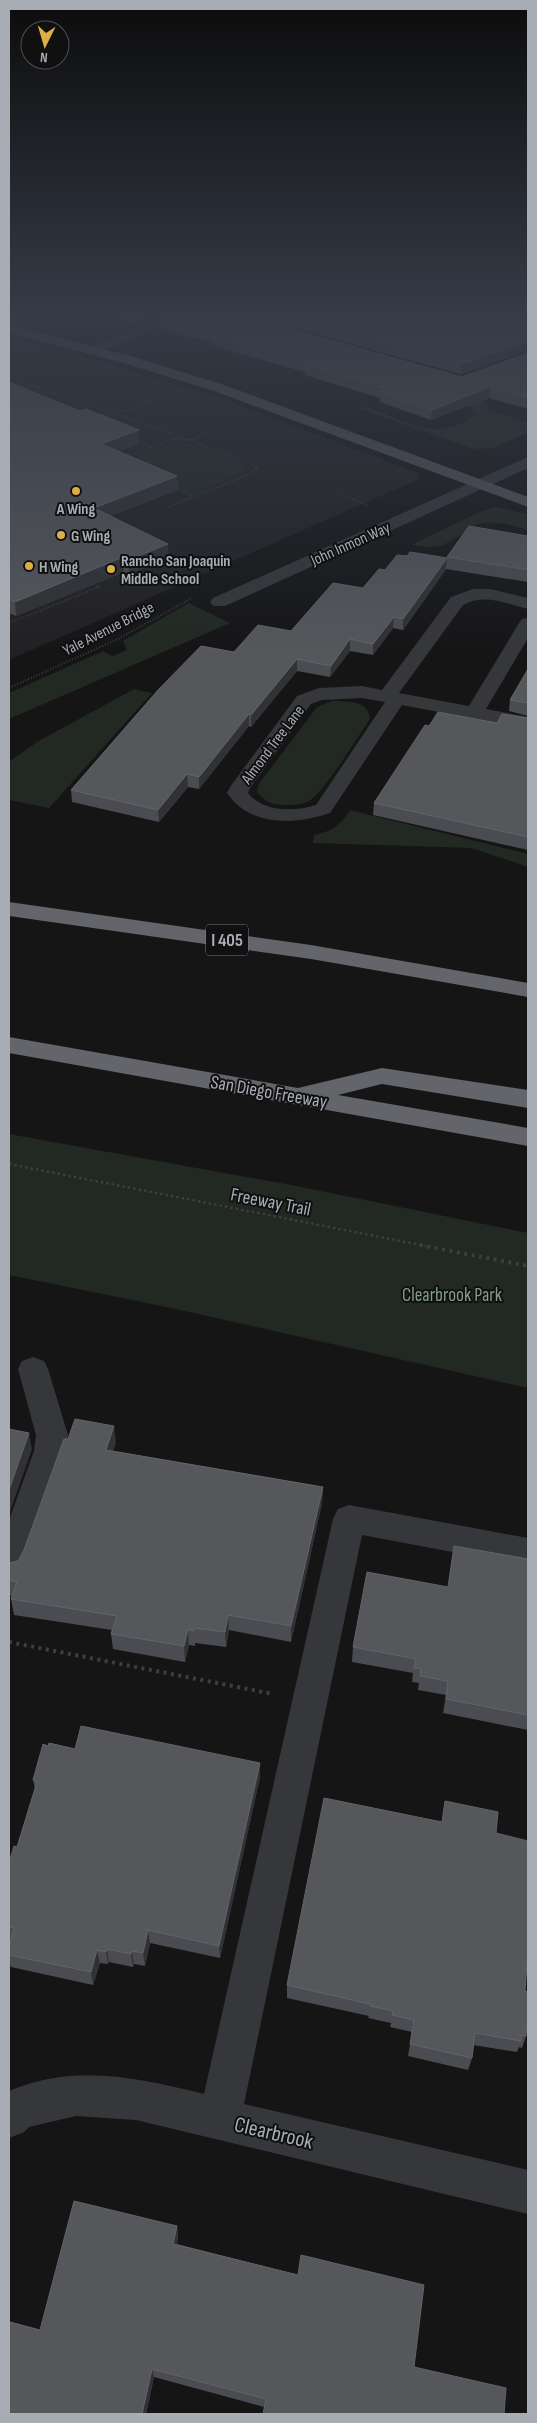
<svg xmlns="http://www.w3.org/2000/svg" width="537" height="2423" font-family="'Sofia Sans Condensed',sans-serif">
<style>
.built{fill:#212123}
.green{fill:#222822}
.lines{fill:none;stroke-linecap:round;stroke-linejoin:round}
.path-far2{stroke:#3d3e42;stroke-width:2;stroke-dasharray:1 2;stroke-linecap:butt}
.path-far1{stroke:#3d3e42;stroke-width:2.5;stroke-dasharray:2.5 3;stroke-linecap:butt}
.path{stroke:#3d3e42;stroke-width:4;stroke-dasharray:3 4.5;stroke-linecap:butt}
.minor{fill:#36373b;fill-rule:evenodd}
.major{fill:#53545a;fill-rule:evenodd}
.highway{fill:#63656b;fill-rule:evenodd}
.wall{fill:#4b4c51}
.shaded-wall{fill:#313235}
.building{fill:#55575b;stroke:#626469}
.poi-dot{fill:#ddae46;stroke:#101011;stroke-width:2}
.labels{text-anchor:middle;stroke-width:4;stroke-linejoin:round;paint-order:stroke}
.far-poi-label{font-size:16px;font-weight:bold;fill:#a8acb5;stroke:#101011;text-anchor:start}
.far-street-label{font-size:16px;fill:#a8acb5;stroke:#101011}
.shield{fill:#101011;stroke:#7a7d84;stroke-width:1}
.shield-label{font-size:18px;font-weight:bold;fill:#a8acb5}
.street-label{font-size:19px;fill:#a8acb5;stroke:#101011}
.park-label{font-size:19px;fill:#819e84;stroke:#101011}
.near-street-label{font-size:22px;fill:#a8acb5;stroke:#101011}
</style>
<rect width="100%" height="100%" fill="#151516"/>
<polygon class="built" points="9,338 88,358 225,400 418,473 419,479 9,660"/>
<g class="green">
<polygon points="25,342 59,351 61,353 9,370 9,348"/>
<path d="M482,397L489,410L528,423V433L492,448L475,449L357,408L362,406C369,409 377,410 384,413C418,429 445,439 477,413L469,406L453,399Z"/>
<polygon points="180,440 246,464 243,466 248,470 192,495 157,480 128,459"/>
<path d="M496,507L528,514V530C513,525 490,519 475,525C470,527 466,531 462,534C442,548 435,549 411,545L480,512Z"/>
<polygon points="189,603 230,623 9,719 9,693 103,651 112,656 127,650 123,641"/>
<polygon points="134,689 152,693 49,808 9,800 9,762 37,742"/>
<path d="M332,701C346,701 369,700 370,719C359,735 322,796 307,802C300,805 291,805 284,805C272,805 264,801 257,792L258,785L317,707Z"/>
<path d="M350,810L528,854V867L471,848L313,843L314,835C332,831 340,826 350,810Z"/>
<polygon points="9,1134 291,1185 528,1233 528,1388 176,1309 9,1275"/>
</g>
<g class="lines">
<g class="path-far2">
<polyline points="9,372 37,362"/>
<polyline points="9,378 154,427 247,462 257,468 248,475 168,507"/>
<polyline points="54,394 74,385"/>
<polyline points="100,416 133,408 160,397"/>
<polyline points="137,440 153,447"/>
<polyline points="124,457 173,439 191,440 213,431"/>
<polyline points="174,488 194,496"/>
<polyline points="339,493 368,506"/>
<polyline points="190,584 197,586"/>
<polyline points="9,623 99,587 91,583"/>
<polyline points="9,688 118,639 190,599"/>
</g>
<polyline class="path-far1" points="9,1164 426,1246"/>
<g class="path">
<polyline points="420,1245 528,1266"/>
<polyline points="9,1642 273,1694"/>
</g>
<g class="minor">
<polygon points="170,313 186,313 99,354 89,354 87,351 89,348"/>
<polygon points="528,457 528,468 225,606 213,606 210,602 213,598"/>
<path d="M473,589H490L528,598V609C506,604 485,593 463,605L399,693L469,706L519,623L522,619L528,618V638L486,709L528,717V729L402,705L330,813C295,825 250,827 227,793L230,787L297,696L319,688L362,686L382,690L451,597ZM362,698L385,702L316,805C294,812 263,812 248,793L250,788L311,704L322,700Z"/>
<polygon points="33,1357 44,1361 48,1369 68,1435 66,1451 26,1565 21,1575 9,1579 9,1520 34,1451 36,1435 18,1369 22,1361"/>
<path d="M349,1505L528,1538V1566L362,1535L244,2104L528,2170V2214L136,2120L76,2116L29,2127L24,2132L9,2138V2091C76,2063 137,2078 204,2094L333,1519L338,1509Z"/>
</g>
<polygon class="major" points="9,325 134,357 224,385 528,497 528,507 214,391 124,363 9,333"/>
<g class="highway">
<polygon points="9,902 311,945 528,983 528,997 311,959 9,916"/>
<polygon points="9,1037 298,1088 382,1068 528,1090 528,1108 382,1084 338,1095 528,1128 528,1146 9,1053"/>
</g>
</g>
<g class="wall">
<polygon points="96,313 166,313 139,324"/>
<polygon points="241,313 528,313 528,351 527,350 461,374"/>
<polygon points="156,319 462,377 528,353 528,409 489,398 431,420 380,402 380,398 305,375 305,372 214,346 214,343 157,329"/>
<polygon points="9,382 139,444 119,451 177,476 178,490 110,516 169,558 129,574 124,572 16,616 9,613"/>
<polygon points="528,536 528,582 446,569 403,630 393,628 373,655 350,651 330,677 297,671 251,727 249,726 199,789 188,787 159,822 72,802 71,790 234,652 291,631 363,588 385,570 407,556 447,558 447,557"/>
<polygon points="528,669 528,716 509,711 510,700"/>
<polygon points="528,718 528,850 373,815 374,803 429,726 497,723"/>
<polygon points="116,1442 113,1451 323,1487 322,1503 291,1642 229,1630 226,1647 195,1643 195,1646 189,1645 185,1662 113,1649 111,1634 112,1630 14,1615 11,1599 12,1596 9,1595 9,1563 18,1561"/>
<polygon points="528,1559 528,1730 443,1713 446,1695 418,1690 419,1683 412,1682 413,1673 352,1662 353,1647 448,1587"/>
<polygon points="48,1746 75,1749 260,1763 260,1777 220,1958 150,1943 145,1966 134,1964 133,1967 109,1962 108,1964 100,1963 93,1985 11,1967 9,1962 9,1947 11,1939 9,1939 9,1863 17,1847 35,1789 33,1780"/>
<polygon points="496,1833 525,1991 526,2036 522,2048 519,2047 517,2052 473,2045 472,2058 468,2070 408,2056 412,2032 390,2027 391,2023 368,2018 369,2016 287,1998 287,1985"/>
<polygon points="177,2226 178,2236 177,2244 298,2275 424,2285 264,2407 154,2377 146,2414 9,2414 40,2330"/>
</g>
<g class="shaded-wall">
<polygon points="143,313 166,313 139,324 139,315"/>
<polygon points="528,340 527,350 461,374 462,364"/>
<polygon points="490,387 489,398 431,420 432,410"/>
<polygon points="139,430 139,444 102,458 101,444"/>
<polygon points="177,476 178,490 95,522 94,508"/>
<polygon points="168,544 169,558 129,574 128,560"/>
<polygon points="123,557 124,572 16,616 15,602"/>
<polygon points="447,558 446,569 403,630 403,619"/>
<polygon points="394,617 393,628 373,655 373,644"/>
<polygon points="350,639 350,651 330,677 331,666"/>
<polygon points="297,659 297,671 251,727 251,715"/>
<polygon points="249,714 249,726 199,789 199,777"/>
<polygon points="187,774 188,787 159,822 158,810"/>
<polygon points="114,1426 116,1442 108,1466 106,1450"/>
<polygon points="29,1433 32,1449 9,1515 9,1490"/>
<polygon points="323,1487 322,1503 291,1642 291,1626"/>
<polygon points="228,1615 229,1630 226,1647 225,1632"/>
<polygon points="188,1629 189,1645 185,1662 184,1646"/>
<polygon points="260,1763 260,1777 220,1958 219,1946"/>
<polygon points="148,1930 150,1943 145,1966 143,1953"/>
<polygon points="107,1949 109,1962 108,1964 106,1952"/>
<polygon points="97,1950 100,1963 93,1985 91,1972"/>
<polygon points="132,1951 134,1964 133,1967 131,1954"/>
<polygon points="177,2226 178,2236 175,2254 173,2244"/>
<polygon points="152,2369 154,2377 146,2414 142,2414"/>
</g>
<g class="building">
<polygon points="131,313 143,313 139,315"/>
<polygon points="170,313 233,313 462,377 528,353 528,398 490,387 432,410 380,392 387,389 305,365 309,363 214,337 218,335 156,319"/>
<polygon points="276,313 528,313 528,340 462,364"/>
<polygon points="9,382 80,411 86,409 139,430 101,444 177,476 94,508 168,544 128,560 123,557 15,602 9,599"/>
<polygon points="469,526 528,536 528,570 447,557"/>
<polygon points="410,552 447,558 403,619 394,617 373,644 350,639 331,666 297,659 251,715 249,714 199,777 187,774 158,810 71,790 158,690 201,646 234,652 258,625 291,631 333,583 363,588 379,569 385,570 397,555 407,556"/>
<polygon points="528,669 528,703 510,700"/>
<polygon points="438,712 497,723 502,714 528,718 528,837 374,803 425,725 429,726"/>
<polygon points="75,1419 114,1426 106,1450 323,1487 291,1626 228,1615 225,1632 194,1628 194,1631 188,1629 184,1646 111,1634 117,1616 11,1599 17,1582 9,1580 9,1563 18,1561 24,1550 64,1439 68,1439"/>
<polygon points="9,1429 29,1433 9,1490"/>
<polygon points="454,1546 528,1559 528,1715 446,1699 448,1681 420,1676 421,1669 414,1668 416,1659 353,1647 367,1572 448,1587"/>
<polygon points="81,1726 260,1763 219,1946 148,1930 143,1953 132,1951 131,1954 107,1949 106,1952 97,1950 91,1972 9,1955 9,1947 14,1928 9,1927 9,1863 14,1846 17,1847 37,1782 33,1780 43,1744 48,1746 49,1743 75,1749"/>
<polygon points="324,1798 442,1822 445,1801 498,1812 496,1833 528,1841 528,1950 525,1991 528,1992 528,2014 526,2036 521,2035 521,2041 475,2033 472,2058 410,2044 414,2020 392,2015 393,2011 370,2006 370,2004 287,1985"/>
<polygon points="74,2201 177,2226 173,2244 298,2275 301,2255 424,2285 414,2367 506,2388 504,2414 263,2414 266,2399 152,2369 142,2414 9,2414 9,2326 10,2322 40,2330"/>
</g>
<linearGradient id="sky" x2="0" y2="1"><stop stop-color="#0c0c0c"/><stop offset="0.48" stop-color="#353b47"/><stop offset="1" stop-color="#353b47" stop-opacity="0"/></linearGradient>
<rect width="537" height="652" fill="url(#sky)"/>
<g class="poi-dot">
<circle cx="76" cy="491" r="5"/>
<circle cx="61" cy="535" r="5"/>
<circle cx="29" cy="566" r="5"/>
<circle cx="111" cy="569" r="5"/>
</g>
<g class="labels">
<g class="far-poi-label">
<text x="76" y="514" text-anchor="middle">A Wing</text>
<text x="71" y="541">G Wing</text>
<text x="121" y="566">Rancho San Joaquin<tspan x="121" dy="18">Middle School</tspan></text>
<text x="39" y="572">H Wing</text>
</g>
<g class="far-street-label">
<text transform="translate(350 543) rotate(-24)" y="6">John Inmon Way</text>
<text transform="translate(108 628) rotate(-27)" y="6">Yale Avenue Bridge</text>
<text transform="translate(272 744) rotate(-53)" y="6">Almond Tree Lane</text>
</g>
<rect class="shield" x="206" y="924.5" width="42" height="31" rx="4"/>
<g class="shield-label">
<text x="227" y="946">I 405</text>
</g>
<g class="street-label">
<text transform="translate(269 1091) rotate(10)" y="7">San Diego Freeway</text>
<text transform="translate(271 1201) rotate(11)" y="7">Freeway Trail</text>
</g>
<g class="park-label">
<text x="452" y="1301">Clearbrook Park</text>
</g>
<g class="near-street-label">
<text transform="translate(274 2132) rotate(13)" y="8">Clearbrook</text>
</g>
</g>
<rect width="537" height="2423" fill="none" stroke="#a8acb5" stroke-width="20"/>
<g transform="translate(45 45) rotate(185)"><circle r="24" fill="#101011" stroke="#4d4e53"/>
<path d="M0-4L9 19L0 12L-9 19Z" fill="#ddae46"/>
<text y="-8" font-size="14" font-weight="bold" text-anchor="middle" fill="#a8acb5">N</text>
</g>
</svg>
